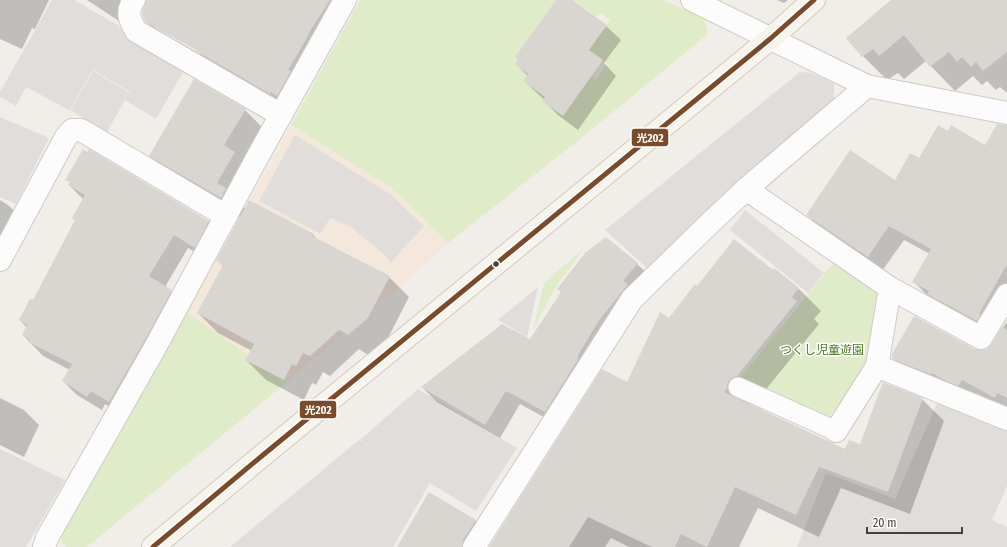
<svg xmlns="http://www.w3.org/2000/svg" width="1007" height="547" font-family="'Fira Sans Condensed','Noto Sans JP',sans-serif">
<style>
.commercial{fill:#f4e8dc}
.green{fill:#e0ecc9}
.parking{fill:#e0ddda}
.shadow{fill:#0003;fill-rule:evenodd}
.building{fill:#d9d5d1}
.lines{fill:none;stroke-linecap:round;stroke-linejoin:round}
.lane-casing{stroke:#cecac6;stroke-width:21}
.street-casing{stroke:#cecac6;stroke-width:24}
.secondary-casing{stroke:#d1cbc1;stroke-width:24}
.lane{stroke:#fdfcfc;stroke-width:19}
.street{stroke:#fdfcfc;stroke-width:22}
.secondary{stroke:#f7f4ee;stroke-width:22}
.bus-1-casing{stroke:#fff;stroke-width:8}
.bus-1{stroke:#7a4b2a;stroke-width:5}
.bus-dot{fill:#483f36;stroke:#fff;stroke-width:1.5}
.labels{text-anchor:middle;stroke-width:3;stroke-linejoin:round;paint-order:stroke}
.park-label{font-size:12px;fill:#4d7c26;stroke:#fff}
.line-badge{stroke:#fff;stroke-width:1.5}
.badge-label{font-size:11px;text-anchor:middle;font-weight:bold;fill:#fff}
</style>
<rect width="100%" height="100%" fill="#f1eeea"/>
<polygon class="commercial" points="291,125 391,188 448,243 407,281 287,382 187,312"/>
<g class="green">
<polygon points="360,0 556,0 515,57 518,60 515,64 528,74 523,81 545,97 563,116 580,92 577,66 596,80 607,64 589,50 610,20 600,13 596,17 572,0 664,0 704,19 708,34 579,140 448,243 391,188 291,125"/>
<polygon points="584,248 554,290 533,330 544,283"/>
<polygon points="834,262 882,295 870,364 829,417 741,377"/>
<polygon points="187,312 287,382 87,547 66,547 62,543 62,534"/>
</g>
<g class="parking">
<polygon points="52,0 74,0 119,26 69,110 26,87 16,106 0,97 0,92"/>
<polygon points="118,27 186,67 156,119 125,100 107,132 70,110 93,71 130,93 130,92 93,70"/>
<polygon points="800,72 811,73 834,83 834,100 647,268 605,230"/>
<polygon points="0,117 49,138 16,204 0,197"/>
<polygon points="295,135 390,194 424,226 391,262 386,256 351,227 330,218 320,234 259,201"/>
<polygon points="745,210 824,273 808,293 730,230"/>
<polygon points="538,287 527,337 498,320"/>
<polygon points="418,389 517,448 476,511 430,483 393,547 230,547 359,440 417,475 360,440"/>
<polygon points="938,401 1007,427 1007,486 992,520 1007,527 1007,547 797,547 826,473 895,499"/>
<polygon points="0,449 65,480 26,547 0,547"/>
<polygon points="588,517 652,547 569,547"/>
</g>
<g class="shadow">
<polygon points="0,0 49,0 35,29 32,28 22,49 0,39"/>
<path d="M87,0H354L292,109L161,36L146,21L147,2L142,4L125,25ZM156,27L201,52L200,54L156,29Z"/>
<polygon points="557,0 570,0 606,26 621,40 604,63 616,76 578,130 558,115 544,101 545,100 539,95 524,81 528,76 516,64"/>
<polygon points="777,0 788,0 784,3"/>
<polygon points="892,0 1007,0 1007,93 1000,87 996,90 987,81 982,85 973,76 955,91 926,61 904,79 898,73 887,80 863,56"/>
<polygon points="245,110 265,130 238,202 245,208 313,235 319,241 389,277 409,297 388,338 368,355 359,349 330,376 323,372 316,385 312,383 304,400 266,380 246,360 252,351 218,333 198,313 223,266 217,260 240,217 171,176 150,156"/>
<polygon points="1007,130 1007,309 991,335 928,296 914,282 930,254 904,240 882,271 822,230 808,215 895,181 948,132 985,146"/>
<polygon points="67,180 209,221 222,235 209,261 188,248 165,287 171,290 185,304 124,415 105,404 102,410 77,395 63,381 70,370 43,356 23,335 27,328 20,320 33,302 76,220 84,200 69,185 71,183"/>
<polygon points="0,200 8,205 28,224 24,232 26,235 16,254 5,248 0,258"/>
<polygon points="637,264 652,278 560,426 520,404 500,438 437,402 422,387 531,341"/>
<polygon points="774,270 799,289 821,311 814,319 819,324 759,398 754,400 749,405 846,451 860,446 922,399 944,421 910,514 841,488 819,537 758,508 739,547 629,547 611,538 605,547 490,547 627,383 669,319 697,287 773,272"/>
<polygon points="1007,321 1007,410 976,393 973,399 908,373 893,358 975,350 982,351 988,350 992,345"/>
<polygon points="0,398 24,410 39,425 24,457 0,445"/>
<polygon points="429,493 476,521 491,536 484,547 398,547"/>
</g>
<g class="building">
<polygon points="146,0 330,0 307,36 308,36 288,70 291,71 277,96 271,92 270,94 196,51 196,50 145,22 142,13"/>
<polygon points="556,0 572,0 607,25 589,50 603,60 563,116 542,101 545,97 523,81 528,74 515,64 518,60 515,57"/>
<polygon points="891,0 1007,0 1007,52 983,71 976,62 971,67 962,57 957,62 949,52 930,67 904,35 879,56 873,49 862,57 846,38"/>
<polygon points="194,79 246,109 224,145 235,152 217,183 226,188 221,198 149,156"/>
<polygon points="997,124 1007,125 1007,264 979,314 981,315 977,321 927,294 929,291 912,282 931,249 889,226 868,257 806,215 850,150 895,180 910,153 919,158 938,125 948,131 951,125 985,145"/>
<polygon points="83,149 87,152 89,149 209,221 195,248 174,235 149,276 172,290 146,338 109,402 91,391 87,397 62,381 72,364 28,342 29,339 22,335 27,325 19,320 30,299 33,300 75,220 72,218 85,195 68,185 70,182 65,180"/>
<polygon points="249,200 314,234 312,236 390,276 368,318 348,335 339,330 310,356 303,353 296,366 292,364 284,380 245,360 254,344 197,313 223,265 216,261"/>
<polygon points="606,237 638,263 623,281 628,284 598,322 577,357 579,358 545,412 506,391 485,425 421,387 502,324 530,339 561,292 557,289 585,253"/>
<polygon points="734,239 773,270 774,268 799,288 792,297 797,301 737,376 732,378 728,382 727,388 724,392 845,449 849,440 860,444 883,382 923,398 888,492 819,467 796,515 735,487 707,547 681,534 675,547 652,547 588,517 569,547 489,547 602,369 627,382 660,312 669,318 695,284 697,286"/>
<polygon points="914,316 975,349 981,350 987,349 991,345 1002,327 1007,330 1007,398 997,393 995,398 962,380 958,386 942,379 932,373 932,375 892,359 892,354"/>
<polygon points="429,492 476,520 463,540 462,547 397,547"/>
</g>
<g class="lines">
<g class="lane-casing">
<polyline id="lane" points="738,387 836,431"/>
</g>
<g class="street-casing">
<g id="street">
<path d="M134,0C126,12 129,19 136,31L281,115"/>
<polyline points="692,0 867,86 1007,113"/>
<polyline points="746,189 890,288 981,338 1007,295"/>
<polyline points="0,260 66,137 72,130 81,130 226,216"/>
<polyline points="877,366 1007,419"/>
<polyline points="836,431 877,366 890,288"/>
<polyline points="44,547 47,538 157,344 258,156 345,0"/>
<polyline points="474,547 632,299 708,225 746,189 867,86"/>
</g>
</g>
<g class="secondary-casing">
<polyline id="secondary" points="153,547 263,455 770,39 814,0"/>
</g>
<use href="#lane" class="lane"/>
<use href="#street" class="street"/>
<use href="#secondary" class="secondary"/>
<g class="bus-1-casing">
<polyline id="bus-1" points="153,547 263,455 770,39 814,0"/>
</g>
<use href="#bus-1" class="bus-1"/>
</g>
<circle class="bus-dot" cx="496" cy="264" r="3.5"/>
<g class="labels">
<g class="park-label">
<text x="822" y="354">つくし児童遊園</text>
</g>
</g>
<g class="line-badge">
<rect x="631" y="128" width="38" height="19" rx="4" fill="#7a4b2a"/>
<rect x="299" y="400" width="38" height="19" rx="4" fill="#7a4b2a"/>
</g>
<g class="badge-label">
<text x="650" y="142">光202</text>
<text x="318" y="414">光202</text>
</g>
<path d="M867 527v6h95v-6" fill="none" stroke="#483f36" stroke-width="2"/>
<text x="873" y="527" font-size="12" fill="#483f36" stroke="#ffffff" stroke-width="3" paint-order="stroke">20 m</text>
</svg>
